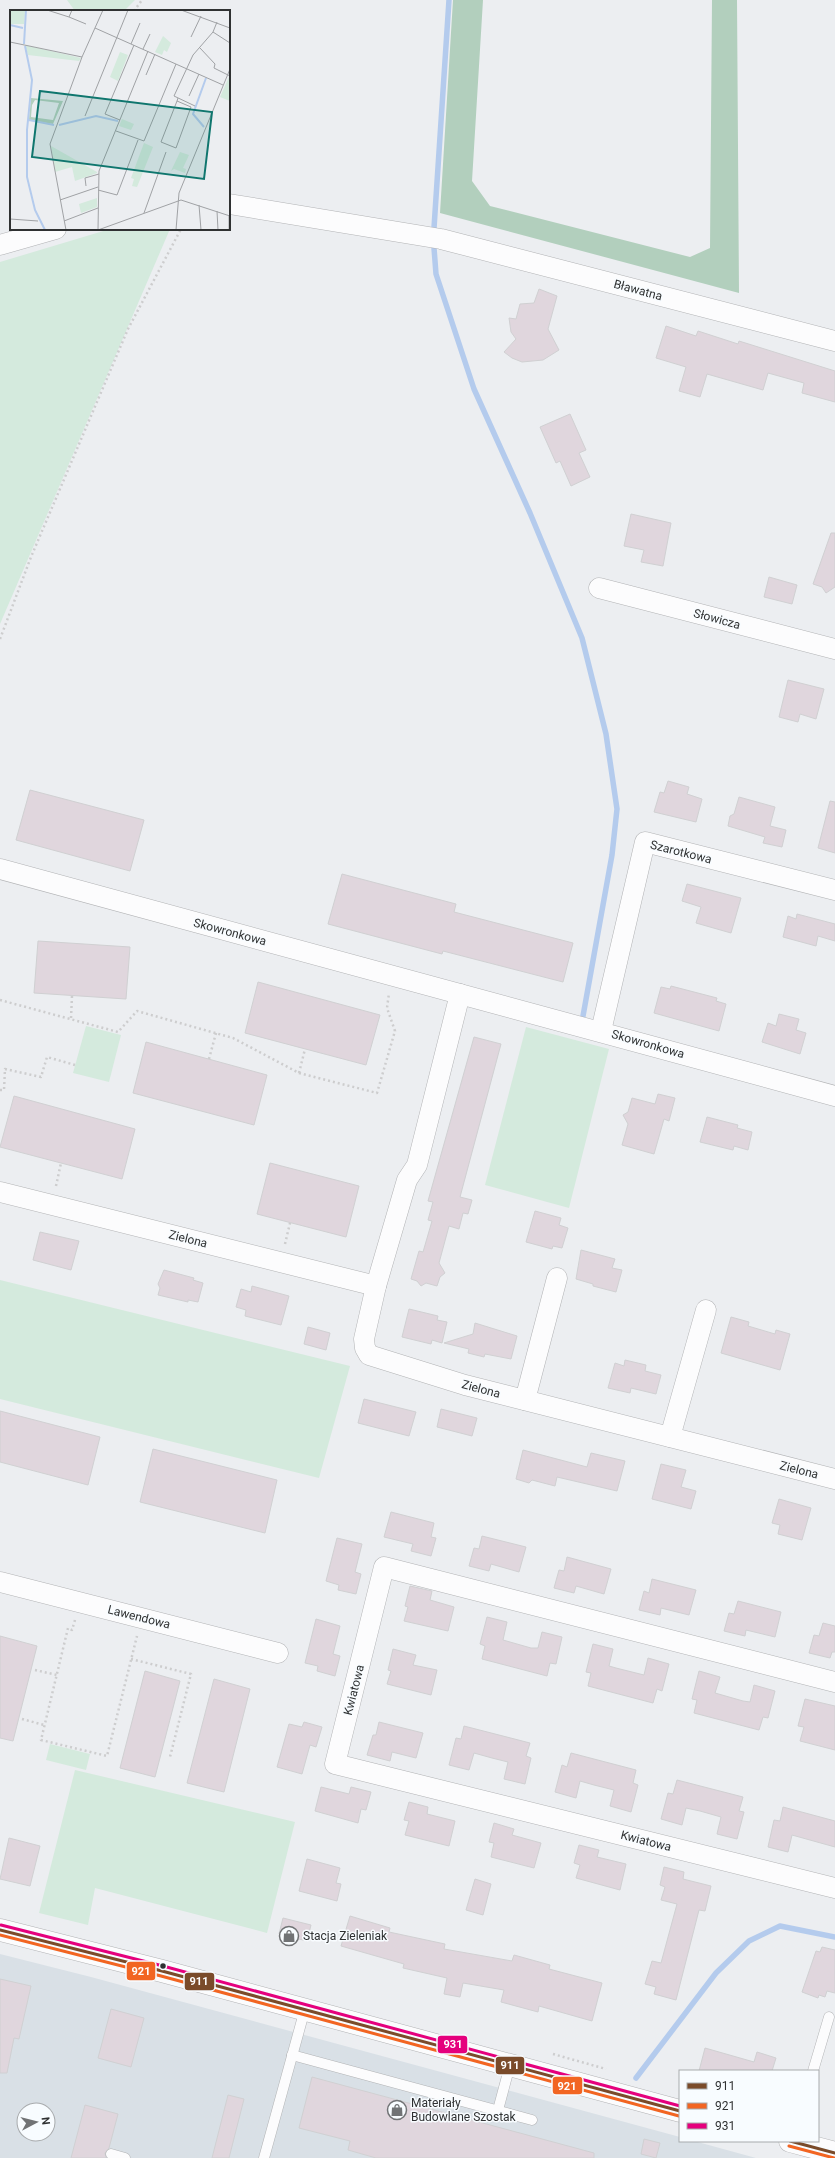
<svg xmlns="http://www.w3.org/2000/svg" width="835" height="2158" font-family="Roboto,sans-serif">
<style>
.built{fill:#d9e0e6;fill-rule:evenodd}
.green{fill:#d4eadd}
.forest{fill:#b2cfbd}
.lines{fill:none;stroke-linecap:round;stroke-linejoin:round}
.stream{stroke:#b4cbed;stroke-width:5.5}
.building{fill:#e0d6dd;stroke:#d0d0d2}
.service-casing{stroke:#b2b3b5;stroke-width:11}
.minor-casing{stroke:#b2b3b5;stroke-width:21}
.tertiary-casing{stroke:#b2b3b5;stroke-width:23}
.path{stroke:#cdcdce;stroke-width:2.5;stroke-dasharray:2 3;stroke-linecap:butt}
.service{stroke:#fcfcfd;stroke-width:10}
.minor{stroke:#fcfcfd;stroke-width:20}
.tertiary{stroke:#fcfcfd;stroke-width:22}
.bus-1-casing{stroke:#f8fcff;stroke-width:6}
.bus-2-casing{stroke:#f8fcff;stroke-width:6}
.bus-3-casing{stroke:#f8fcff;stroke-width:6}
.bus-1{stroke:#7a4b2a;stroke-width:3}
.bus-2{stroke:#f26522;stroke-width:3}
.bus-3{stroke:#e5007d;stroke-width:3}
.bus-dot{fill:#2f3132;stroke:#f8fcff;stroke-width:1.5}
.labels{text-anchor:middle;stroke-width:3;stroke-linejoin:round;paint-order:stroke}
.street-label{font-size:12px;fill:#2f3132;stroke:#f8fcff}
.poi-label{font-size:12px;fill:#2f3132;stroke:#f8fcff;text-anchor:start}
.inset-river{fill:none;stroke:#b4cbed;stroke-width:2}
.inset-road{fill:none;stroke:#a0a2a5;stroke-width:1}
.view{fill:#0f766e;fill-opacity:0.15;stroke:#0f766e;stroke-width:2}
.inset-edge{fill:none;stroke:#2f3132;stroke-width:2}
.line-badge{stroke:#f8fcff;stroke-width:1.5}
.badge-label{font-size:11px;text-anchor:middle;font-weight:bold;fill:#fff}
</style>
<rect width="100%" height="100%" fill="#eceef1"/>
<path class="built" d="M0,1954L91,1977L680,2137V2141H694L756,2158H0ZM24,2110H48V2134H24Z"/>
<g class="green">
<polygon points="67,0 135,0 124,11 75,11"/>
<polygon points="110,229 170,229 0,624 0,262"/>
<polygon points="86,1026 121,1035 109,1082 73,1073"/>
<polygon points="526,1027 609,1049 569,1208 485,1185"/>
<polygon points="0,1280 350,1366 319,1478 0,1399"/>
<polygon points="50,1744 90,1754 86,1770 46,1760"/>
<polygon points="75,1770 295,1822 267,1933 95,1888 88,1925 39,1913"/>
</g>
<polygon class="forest" points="453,0 483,0 472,181 490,206 690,257 710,248 712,0 737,0 739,293 440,213"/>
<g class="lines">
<g class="stream">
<polyline points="434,228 449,0"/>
<polyline points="434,248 436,274 474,389 530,513 582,638 606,734 617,809 612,855 583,1016"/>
<polyline points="636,2078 716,1973 749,1941 780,1926 835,1937"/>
</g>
</g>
<g class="building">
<polygon points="539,289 557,296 548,329 559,350 543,360 522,362 512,358 504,352 516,339 511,332 509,318 516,319 520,304 534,303"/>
<polygon points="666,326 696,336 698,331 738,344 739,341 835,371 835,402 802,393 804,383 768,373 763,390 707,374 700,397 679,391 686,367 656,358"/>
<polygon points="570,414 586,450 579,453 590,477 571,486 560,461 556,463 540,427"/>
<polygon points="631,514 671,523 663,566 641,562 644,550 624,546"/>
<polygon points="831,533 835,533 835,587 826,593 822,587 813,584"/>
<polygon points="769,577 797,585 792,604 764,597"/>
<polygon points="788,680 824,689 816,719 800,714 798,722 779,717"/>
<polygon points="668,781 689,787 687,794 702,799 696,822 654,812 660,792 664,793"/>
<polygon points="30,790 144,820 130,871 16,840"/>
<polygon points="739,797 775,807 770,826 786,830 782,847 763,843 765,837 728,826 730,816 734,814"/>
<polygon points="830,801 835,802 835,853 818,848"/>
<polygon points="342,874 456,904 454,912 573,943 563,982 443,951 442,954 328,924"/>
<polygon points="687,884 741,898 731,933 696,923 701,907 682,901"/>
<polygon points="797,914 835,924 835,941 818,936 816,946 783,937 788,916 796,919"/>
<polygon points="38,941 130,947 126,999 34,993"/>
<polygon points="258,982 380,1015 366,1065 245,1033"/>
<polygon points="671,986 717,998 716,1001 726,1004 719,1031 654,1013 661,987 670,989"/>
<polygon points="779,1014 799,1019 796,1030 806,1033 800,1054 762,1042 768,1023 776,1026"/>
<polygon points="474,1037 501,1044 460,1197 472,1200 468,1214 463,1213 459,1229 449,1226 439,1263 445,1273 440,1277 437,1286 426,1283 421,1286 417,1281 411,1279 419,1251 423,1252 432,1221 428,1220 433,1202 428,1201"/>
<polygon points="146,1042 267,1075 254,1125 133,1093"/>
<polygon points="658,1094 675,1098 669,1121 664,1119 654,1154 622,1145 628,1124 623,1115 628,1112 632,1098 655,1104"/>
<polygon points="14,1096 135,1129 122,1179 0,1147"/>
<polygon points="707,1117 738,1125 737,1128 752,1132 748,1150 734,1146 733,1150 700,1142"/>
<polygon points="270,1163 359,1186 346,1237 257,1214"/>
<polygon points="535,1211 561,1218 559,1225 568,1228 562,1248 553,1246 552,1249 526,1242"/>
<polygon points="40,1232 79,1241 71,1270 33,1260"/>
<polygon points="581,1250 615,1259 612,1268 622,1270 616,1292 593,1286 593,1284 576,1279"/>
<polygon points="164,1270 194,1278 193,1280 203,1283 198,1302 188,1300 188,1302 158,1295 160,1288 158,1284"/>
<polygon points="252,1286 289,1296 281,1325 245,1316 246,1310 236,1307 241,1289 251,1292"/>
<polygon points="409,1309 438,1316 437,1320 447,1322 442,1343 432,1340 431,1344 402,1337"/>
<polygon points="731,1317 749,1322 748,1326 775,1334 776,1330 790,1334 780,1370 721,1353"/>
<polygon points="475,1323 517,1336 511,1359 485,1354 484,1357 468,1353 469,1349 444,1343 473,1334"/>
<polygon points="308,1327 330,1333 326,1350 304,1344"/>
<polygon points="625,1360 646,1365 645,1371 661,1375 656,1394 631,1388 630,1393 608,1388 615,1363 624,1366"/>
<polygon points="364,1399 416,1412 409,1436 358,1423"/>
<polygon points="441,1409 477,1418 472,1436 437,1427"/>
<polygon points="0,1411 100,1437 88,1485 0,1462"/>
<polygon points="153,1449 277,1480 265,1533 140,1502"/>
<polygon points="523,1450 587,1467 591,1453 625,1461 617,1491 557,1477 555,1486 532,1480 529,1483 516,1479"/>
<polygon points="661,1464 686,1470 681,1487 696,1491 691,1509 652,1499"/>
<polygon points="779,1499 811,1508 802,1540 778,1534 780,1525 772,1523"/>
<polygon points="391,1512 434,1523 431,1537 436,1538 431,1556 411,1551 413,1544 384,1537"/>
<polygon points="482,1536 526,1547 519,1572 491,1564 489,1571 469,1566 474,1548 479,1549"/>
<polygon points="337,1538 362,1544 355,1572 361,1574 356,1594 338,1590 339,1585 326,1581"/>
<polygon points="567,1557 611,1569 604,1594 576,1586 574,1593 554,1588 559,1570 564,1571"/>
<polygon points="652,1579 696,1590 689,1615 661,1608 660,1615 639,1610 644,1591 649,1593"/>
<polygon points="410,1586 432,1591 430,1600 454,1607 448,1631 404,1621 408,1607 405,1606"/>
<polygon points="738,1601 781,1612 775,1637 746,1630 745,1636 724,1631 729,1613 734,1614"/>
<polygon points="487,1617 507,1622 503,1640 531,1648 538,1648 542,1632 562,1637 556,1664 550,1663 547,1676 482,1659 485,1646 480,1644"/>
<polygon points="316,1619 340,1626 333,1654 340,1656 335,1676 317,1671 318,1666 305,1663"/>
<polygon points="823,1623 835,1626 835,1652 832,1652 830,1658 809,1653 814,1635 819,1636"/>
<polygon points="0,1636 37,1646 13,1741 0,1738"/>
<polygon points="593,1644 613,1649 609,1666 616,1668 644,1675 648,1658 669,1664 662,1691 657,1689 653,1703 588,1686 591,1673 586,1672"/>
<polygon points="393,1649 416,1655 413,1665 437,1670 431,1695 387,1684 391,1671 388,1670"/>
<polygon points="145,1671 180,1681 155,1777 120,1768"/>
<polygon points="699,1671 720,1677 715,1693 743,1701 750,1702 754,1685 775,1691 768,1718 763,1717 759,1730 694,1713 697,1700 692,1699"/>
<polygon points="214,1679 250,1689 224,1792 187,1783"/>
<polygon points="805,1699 835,1706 835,1750 800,1741 804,1727 798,1726"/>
<polygon points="304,1722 322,1727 316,1747 310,1745 302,1774 277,1767 289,1724 302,1727"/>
<polygon points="379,1722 423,1733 416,1758 392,1752 390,1761 367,1755 373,1735 376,1735"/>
<polygon points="464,1726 530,1743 526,1756 531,1758 525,1784 504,1779 508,1762 492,1758 474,1753 469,1770 449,1765 456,1738 461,1739"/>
<polygon points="571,1753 636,1770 633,1783 638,1785 631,1812 610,1806 614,1790 594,1785 580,1781 576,1798 555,1792 562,1765 567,1767"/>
<polygon points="677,1780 743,1797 739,1811 744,1812 737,1839 717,1834 721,1817 700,1811 686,1808 682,1825 661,1819 668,1793 673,1794"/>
<polygon points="321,1787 349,1794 351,1787 371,1792 366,1810 361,1809 358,1823 315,1811"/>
<polygon points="409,1802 428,1807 427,1814 455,1821 449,1846 405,1835 409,1821 404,1820"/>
<polygon points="783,1807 835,1821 835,1847 792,1835 788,1852 768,1847 774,1820 780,1821"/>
<polygon points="494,1823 514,1829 512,1835 541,1843 534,1868 491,1857 494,1843 489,1842"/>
<polygon points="9,1838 40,1846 30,1886 0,1879"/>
<polygon points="579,1845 599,1850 597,1857 626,1864 620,1890 576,1878 580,1865 574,1863"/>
<polygon points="307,1859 340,1868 336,1883 341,1884 337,1901 299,1891"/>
<polygon points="664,1867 684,1872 683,1879 711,1886 705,1911 699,1910 676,2000 654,1994 656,1987 645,1984 652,1961 661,1963 677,1904 661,1900 665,1887 660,1885"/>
<polygon points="475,1879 491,1884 483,1915 466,1910"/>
<polygon points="350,1916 390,1928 389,1932 445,1944 444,1949 512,1961 514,1955 550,1965 549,1969 602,1983 592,2021 539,2006 538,2012 501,2002 504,1990 463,1983 460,1997 444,1994 447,1978 403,1968 404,1964 341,1946"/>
<polygon points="283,1918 311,1925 307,1941 279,1934"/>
<polygon points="822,1947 835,1950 835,1993 827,1991 825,1997 819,1995 818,1998 802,1992 816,1951 820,1952"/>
<polygon points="0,1979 31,1986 19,2039 14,2038 7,2073 0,2073"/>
<polygon points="111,2009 144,2018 131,2067 98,2058"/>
<polygon points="705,2048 754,2062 757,2052 776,2058 772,2071 699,2071"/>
<polygon points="312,2077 594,2153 594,2158 376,2158 348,2150 350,2141 299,2128"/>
<polygon points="228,2095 244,2099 229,2158 212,2158"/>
<polygon points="85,2105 118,2114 109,2148 105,2153 106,2158 71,2158"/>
<polygon points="644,2139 660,2143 656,2158 641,2154"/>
</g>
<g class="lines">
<g class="service-casing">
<g id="service">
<polyline points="292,2055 532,2120"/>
<polyline points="813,2071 829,2017"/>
<polyline points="498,2110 510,2065"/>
<polyline points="111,2154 125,2158"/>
<polyline points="264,2158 305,2009"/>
</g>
</g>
<g class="minor-casing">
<g id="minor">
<polyline points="229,204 441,239 835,341"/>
<polyline points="0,245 56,229"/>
<polyline points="599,588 835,649"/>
<polyline points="0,869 835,1096"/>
<polyline points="460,994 417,1165 407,1180 376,1286 364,1339 365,1348 369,1355 465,1385 835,1479"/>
<polyline points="601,1031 645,842 835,890"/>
<polyline points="0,1192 376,1286"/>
<polyline points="525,1400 557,1278"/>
<polyline points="670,1437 706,1310"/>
<polyline points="0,1582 278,1653"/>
<polyline points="835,1682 384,1567 335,1764 835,1888"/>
</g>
</g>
<g class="tertiary-casing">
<g id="tertiary">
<polyline points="0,1930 162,1971 680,2111"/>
<polyline points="790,2141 835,2153"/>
</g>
</g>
<g class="path">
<polyline points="134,11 142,0"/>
<polyline points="0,639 31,557 128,329 181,229"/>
<polyline points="0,1000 118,1032 137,1011 233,1038 299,1073 377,1093 395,1031 387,1008 389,993"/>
<polyline points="71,1018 72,996"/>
<polyline points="209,1059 216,1033"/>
<polyline points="299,1073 305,1049"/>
<polyline points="0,1090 4,1090 5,1069 41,1077 47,1057 75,1065"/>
<polyline points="56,1186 61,1163"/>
<polyline points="285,1244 290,1223"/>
<polyline points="75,1620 72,1630 68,1628 41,1740 107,1756 137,1636"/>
<polyline points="131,1659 191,1674 170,1757"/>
<polyline points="35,1670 57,1675"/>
<polyline points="22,1719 44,1725"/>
<polyline points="553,2054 606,2069"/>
</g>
<use href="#service" class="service"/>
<use href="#minor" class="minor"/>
<use href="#tertiary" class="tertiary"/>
<g class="bus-1-casing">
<g id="bus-1">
<polyline points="0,1930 162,1971 680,2111"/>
<polyline points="790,2141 835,2153"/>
</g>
</g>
<g class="bus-2-casing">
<g id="bus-2">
<polyline points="0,1935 161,1976 679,2116"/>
<polyline points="789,2146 834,2158"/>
</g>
</g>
<g class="bus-3-casing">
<polyline id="bus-3" points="1,1925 163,1966 680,2106"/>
</g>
<use href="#bus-1" class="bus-1"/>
<use href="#bus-2" class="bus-2"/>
<use href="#bus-3" class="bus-3"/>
</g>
<defs>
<g id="shop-ring" transform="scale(1)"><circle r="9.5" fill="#f8fcff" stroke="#717375" stroke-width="1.5"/><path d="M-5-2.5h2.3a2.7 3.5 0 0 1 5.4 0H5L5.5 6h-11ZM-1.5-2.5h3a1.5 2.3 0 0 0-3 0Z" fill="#717375"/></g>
</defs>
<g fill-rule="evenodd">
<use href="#shop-ring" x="289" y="1936"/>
<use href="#shop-ring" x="397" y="2110"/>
</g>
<circle class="bus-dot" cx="163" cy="1966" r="3.5"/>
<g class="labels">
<g class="street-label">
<text transform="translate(638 290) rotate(15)" y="4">Bławatna</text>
<text transform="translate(717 619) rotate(15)" y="4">Słowicza</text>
<text transform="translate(681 852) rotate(14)" y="4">Szarotkowa</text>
<text transform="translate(230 932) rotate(15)" y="4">Skowronkowa</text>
<text transform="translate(648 1044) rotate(16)" y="4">Skowronkowa</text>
<text transform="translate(188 1239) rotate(14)" y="4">Zielona</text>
<text transform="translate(481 1389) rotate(15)" y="4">Zielona</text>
<text transform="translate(799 1470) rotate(14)" y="4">Zielona</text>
<text transform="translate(139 1617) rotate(14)" y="4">Lawendowa</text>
<text transform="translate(354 1690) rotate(-76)" y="4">Kwiatowa</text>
<text transform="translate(646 1841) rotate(14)" y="4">Kwiatowa</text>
</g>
<g class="poi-label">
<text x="303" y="1940">Stacja Zieleniak</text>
<text x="411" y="2107">Materiały<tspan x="411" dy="14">Budowlane Szostak</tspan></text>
</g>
</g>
<g transform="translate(10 10)">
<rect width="220" height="220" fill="#eceef1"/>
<path d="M0,0L15,1L14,14H0ZM153,26L161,33L157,42L154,40L152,45L145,42ZM15,35L71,48L69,51L18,45ZM110,42L118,45L108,71L100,67ZM219,67H220V91L210,87ZM112,109L124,114L121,120L109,116ZM134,133L143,137L127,177L122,176L124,169L121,168ZM41,136L87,162V163L65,171L62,157L45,162ZM170,142L179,145L173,158L176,159L175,163L164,159L161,161ZM87,188V197L71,203L69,194Z" fill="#d4eadd"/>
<path d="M21,88L53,91L43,114L19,110ZM25,90L49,93L43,110L21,107L22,95Z" fill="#b2cfbd" fill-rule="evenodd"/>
<path class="inset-river" d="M0,15L13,18M14,34L16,0M15,36L22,70L17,120V167L25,200L35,220M19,110L44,115M49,115L86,106L108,111M194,117L183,104L196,68"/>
<path class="inset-road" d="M37,0L59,7M62,0L59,7L76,14M171,0L220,18M85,18L213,75M203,22L220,33M181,27L191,6M0,32L72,47M121,34L130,13M190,38L205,54L204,58L220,66M133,39L140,24M136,65L145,44M179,86L189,64M167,91L181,97L166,138L151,132L167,91L168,88M185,96L164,86L183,45L203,22L207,12M75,106L118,0M110,110L95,104L124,35M106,121L134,131L166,54M76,176L75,168L89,164M88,180L107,185L128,130M50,190L88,177M189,195L191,220M207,201L208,220M134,203L156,142M219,206V220M0,209L28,211M54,211L88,198M56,220L40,134L72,47L93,0M88,220L89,161L138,41M88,220L171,190L220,206M166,220L169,183L220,59"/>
<path class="view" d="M30,81L202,102L194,169L22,147Z"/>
<rect width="220" height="220" class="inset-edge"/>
</g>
<g class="line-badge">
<rect x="126" y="1961" width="30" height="20" rx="4" fill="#f26522"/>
<rect x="184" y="1972" width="31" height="19" rx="4" fill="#7a4b2a"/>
<rect x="437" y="2035" width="31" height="19" rx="4" fill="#e5007d"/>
<rect x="495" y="2056" width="30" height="19" rx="4" fill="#7a4b2a"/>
<rect x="552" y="2076" width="31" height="19" rx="4" fill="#f26522"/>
</g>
<g class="badge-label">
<text x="141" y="1975">921</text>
<text x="199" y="1985">911</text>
<text x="453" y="2048">931</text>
<text x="510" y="2069">911</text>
<text x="567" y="2090">921</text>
</g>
<rect x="679" y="2070" width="140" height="72" fill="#f8fcff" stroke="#a8abad"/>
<rect x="687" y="2083" width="20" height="6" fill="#7a4b2a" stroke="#a8abad"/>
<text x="715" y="2090" font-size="12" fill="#2f3132">911</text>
<rect x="687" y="2103" width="20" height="6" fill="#f26522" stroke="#a8abad"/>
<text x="715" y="2110" font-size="12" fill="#2f3132">921</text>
<rect x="687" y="2123" width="20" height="6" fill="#e5007d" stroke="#a8abad"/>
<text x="715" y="2130" font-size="12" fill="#2f3132">931</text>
<g transform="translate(36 2122) rotate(83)"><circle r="19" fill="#f8fcff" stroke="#a8abad"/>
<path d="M0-3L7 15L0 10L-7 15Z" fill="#717375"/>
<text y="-6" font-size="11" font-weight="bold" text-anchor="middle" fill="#2f3132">N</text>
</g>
</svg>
